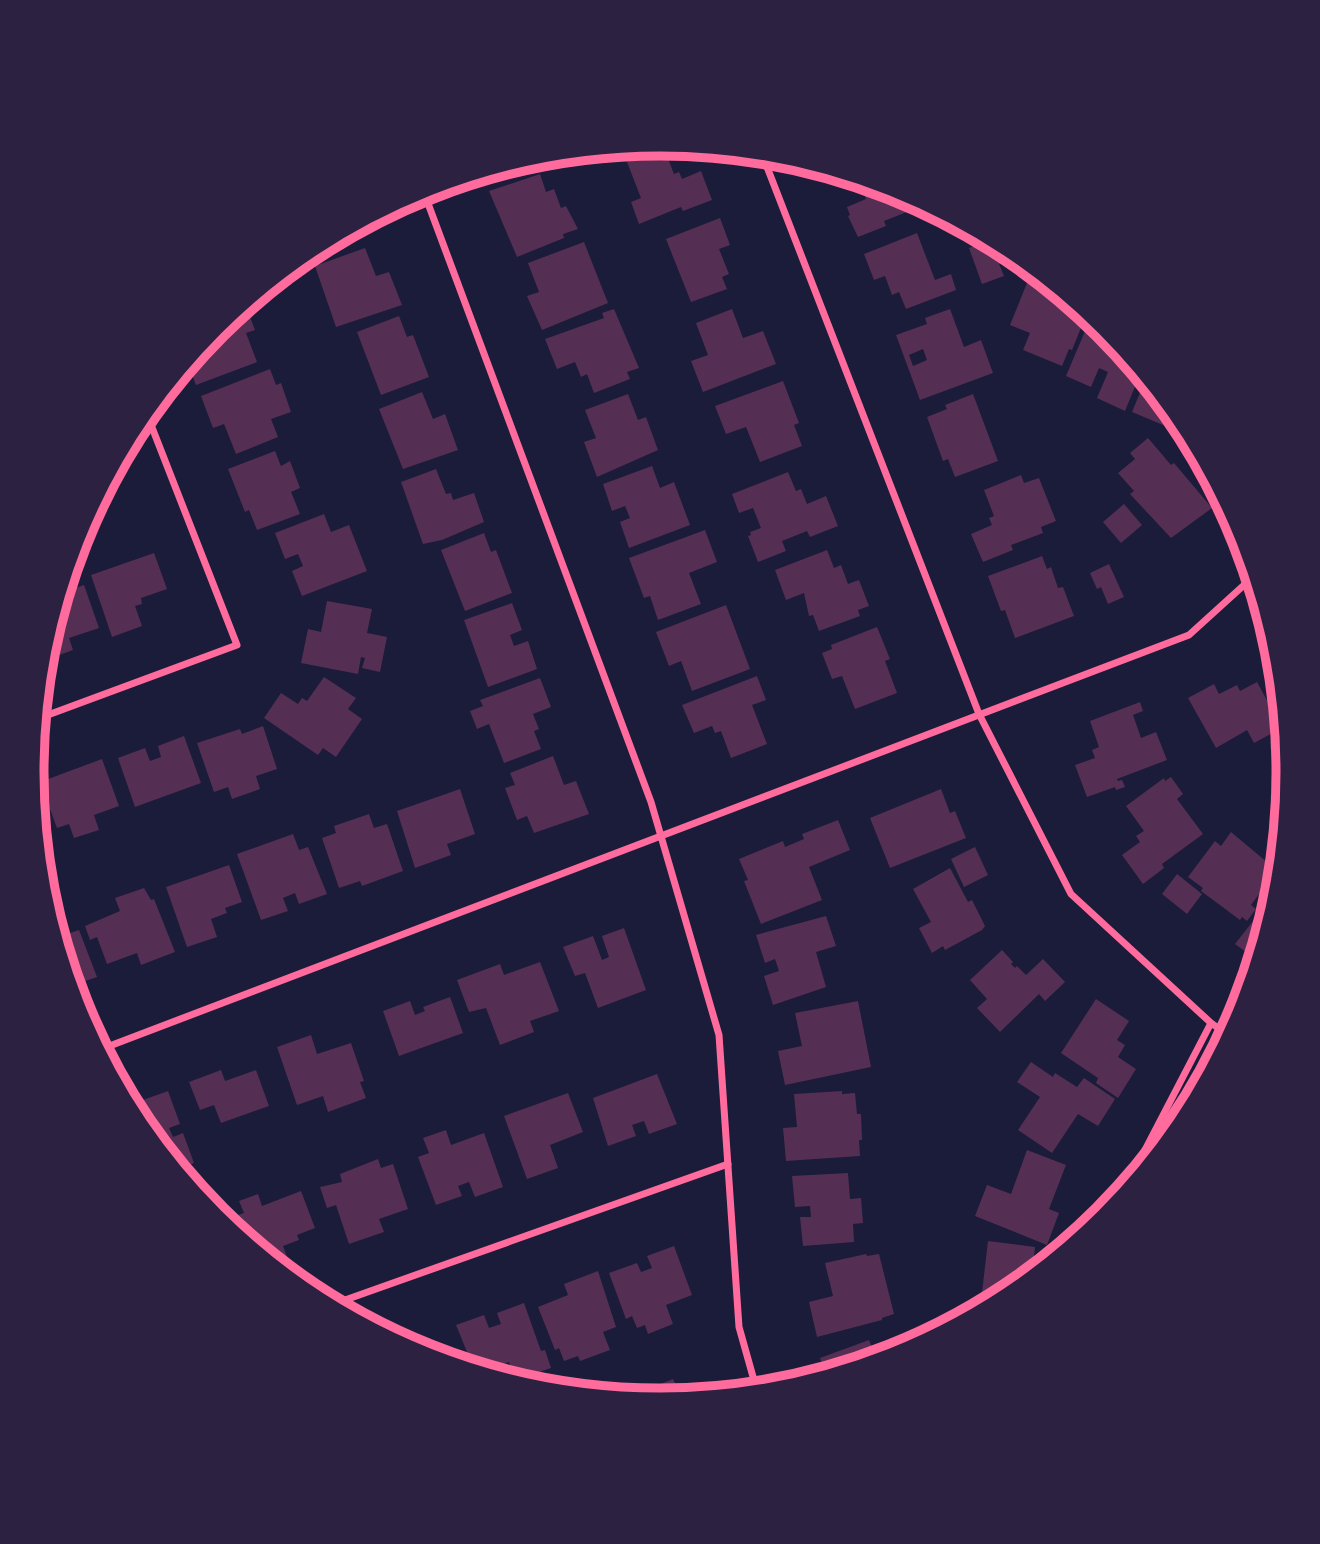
<svg xmlns="http://www.w3.org/2000/svg" width="1320" height="1544" font-family="'Public Sans',sans-serif">
<style>
.building{fill:#542f53;fill-rule:evenodd}
.lines{fill:none;stroke-linecap:round;stroke-linejoin:round}
.minor{stroke:#ff6b9d;stroke-width:7}
.rim{fill:none;stroke:#ff6b9d;stroke-width:9}
</style>
<rect width="100%" height="100%" fill="#1b1b3a"/>
<g class="building">
<polygon points="664,148 674,174 679,172 682,179 701,171 712,200 683,211 681,207 639,224 631,202 641,198 627,162"/>
<polygon points="543,155 545,160 510,173 507,165"/>
<polygon points="540,174 546,192 554,189 561,208 566,206 578,229 563,234 564,238 517,257 489,191"/>
<polygon points="865,181 901,192 923,203 916,206 917,208 884,221 886,226 858,237 848,216 850,215 847,207 866,199 860,184"/>
<polygon points="720,218 730,245 719,249 729,274 722,277 727,289 691,302 666,239"/>
<polygon points="368,219 373,232 325,250 323,243"/>
<polygon points="917,233 935,280 951,274 956,290 906,309 899,292 892,295 885,276 874,280 864,254"/>
<polygon points="991,240 1018,257 999,264 1004,276 982,284 969,248"/>
<polygon points="584,242 608,303 542,330 527,296 539,292 528,263"/>
<polygon points="365,248 376,276 389,272 402,305 336,327 315,266"/>
<polygon points="1027,283 1050,292 1051,288 1060,291 1087,313 1072,350 1069,349 1062,366 1023,350 1030,333 1010,325"/>
<polygon points="248,301 253,316 250,317 255,330 246,333 257,362 196,385 187,362 195,353 204,349 202,344 216,327"/>
<polygon points="614,309 639,368 627,372 630,379 594,393 587,374 581,377 575,362 557,369 545,339 604,318 602,313"/>
<polygon points="732,309 743,338 763,331 776,364 703,392 691,361 708,355 696,323"/>
<path d="M950,309L964,347L981,340L993,373L920,400L896,335L927,324L925,318ZM923,349L927,360L913,366L909,355Z"/>
<polygon points="399,316 407,337 413,335 429,377 381,395 357,332"/>
<polygon points="1091,317 1105,328 1141,372 1125,411 1097,398 1108,372 1099,368 1091,387 1066,376"/>
<polygon points="270,369 276,385 281,383 291,412 271,419 278,437 236,454 224,424 213,428 201,396"/>
<polygon points="1146,378 1170,408 1163,425 1132,412"/>
<polygon points="783,381 799,423 794,425 802,446 760,462 746,427 726,434 715,406"/>
<polygon points="422,392 433,419 445,414 458,450 403,469 379,409"/>
<polygon points="628,394 638,420 646,417 658,450 597,477 584,442 596,438 585,410"/>
<polygon points="973,394 998,461 955,477 948,459 943,461 927,417 947,409 945,405"/>
<polygon points="1148,438 1171,465 1174,463 1212,508 1171,538 1130,494 1134,491 1118,473 1135,459 1130,453"/>
<polygon points="275,451 281,466 290,461 300,488 291,492 300,514 257,530 249,510 245,512 228,469"/>
<polygon points="652,466 660,488 674,482 690,525 629,548 620,522 630,518 625,506 612,511 603,484"/>
<polygon points="436,469 446,494 451,493 453,500 474,493 484,522 442,540 423,544 401,482"/>
<polygon points="788,472 796,491 801,489 807,504 826,496 838,526 810,537 807,531 782,541 786,551 758,562 748,536 751,535 750,532 761,528 753,508 739,513 732,494"/>
<polygon points="1021,475 1024,483 1039,478 1056,521 1041,527 1043,533 1011,545 1013,550 983,562 971,534 992,525 989,518 994,516 984,490"/>
<polygon points="1124,504 1142,525 1121,543 1103,522"/>
<polygon points="324,514 331,532 349,525 367,571 302,596 292,571 303,566 298,554 285,559 275,533"/>
<polygon points="705,530 717,562 689,573 701,604 658,620 650,596 644,598 629,558"/>
<polygon points="484,533 491,552 496,550 512,593 465,611 441,550"/>
<polygon points="827,550 834,568 841,565 848,584 859,580 869,606 858,610 860,616 819,631 813,615 809,616 804,593 786,600 775,570"/>
<polygon points="154,553 167,589 141,598 142,604 135,606 142,626 112,637 91,575"/>
<polygon points="1042,556 1047,569 1051,567 1058,588 1063,587 1074,616 1015,638 1005,610 1001,611 988,576"/>
<polygon points="1109,564 1124,597 1108,604 1101,587 1097,589 1090,573"/>
<polygon points="84,585 99,628 69,638 73,650 43,661 44,649 61,593"/>
<polygon points="327,601 372,609 367,633 387,637 380,672 362,668 365,658 361,657 358,674 301,663 308,629 321,632"/>
<polygon points="512,603 522,630 510,635 514,646 528,641 537,669 488,687 464,620"/>
<polygon points="726,605 750,669 692,691 681,661 669,666 656,632"/>
<polygon points="877,627 890,659 885,661 897,693 855,709 842,676 832,679 822,653 832,649 831,645"/>
<polygon points="1275,644 1276,650 1279,671 1263,658"/>
<polygon points="757,676 766,700 752,705 767,744 731,758 721,731 715,733 712,726 694,733 682,705"/>
<polygon points="324,677 356,698 348,709 362,719 336,757 323,748 318,755 264,718 281,693 298,704 302,698 307,701"/>
<polygon points="540,678 551,707 533,714 539,729 534,731 541,749 504,763 489,724 477,729 470,711 483,706 480,700"/>
<polygon points="1257,682 1282,728 1254,743 1247,730 1216,748 1188,698 1214,684 1219,694 1237,685 1240,691"/>
<polygon points="1140,702 1143,711 1133,715 1141,738 1156,732 1167,760 1117,779 1118,781 1122,780 1125,787 1116,790 1115,787 1087,797 1075,765 1095,758 1092,750 1099,747 1090,721"/>
<polygon points="263,726 277,769 256,776 260,789 232,799 228,787 214,792 197,743 240,729 242,734"/>
<polygon points="184,736 201,783 135,807 118,758 145,748 150,761 161,757 158,746"/>
<polygon points="553,756 564,785 576,781 589,814 534,833 527,816 517,820 505,788 515,785 510,773"/>
<polygon points="102,759 119,806 94,815 99,830 74,838 69,824 57,828 40,782"/>
<polygon points="1171,777 1183,794 1177,799 1203,834 1162,864 1164,868 1143,884 1122,855 1140,842 1136,836 1144,831 1126,806 1164,778 1165,781"/>
<polygon points="460,789 475,834 447,844 451,855 415,868 397,811"/>
<polygon points="941,789 950,813 955,811 966,838 890,868 870,818"/>
<polygon points="36,814 46,840 39,843"/>
<polygon points="369,814 374,828 387,824 403,871 362,886 360,881 339,888 322,838 336,833 334,826"/>
<polygon points="838,820 850,850 809,867 822,900 761,924 744,881 748,880 739,859 783,841 785,847 804,839 802,834"/>
<polygon points="1231,832 1274,868 1265,879 1268,882 1251,905 1256,909 1247,921 1242,917 1240,920 1201,891 1203,888 1188,877 1215,841 1221,846"/>
<polygon points="293,834 299,850 308,847 327,894 299,904 295,893 283,898 288,911 261,920 237,854"/>
<polygon points="975,847 988,875 964,887 951,859"/>
<polygon points="229,865 242,902 225,908 227,913 211,919 217,937 187,947 166,887"/>
<polygon points="950,868 968,902 972,900 985,926 982,930 945,950 943,946 932,953 919,928 931,922 913,889"/>
<polygon points="1177,874 1202,894 1187,914 1162,894"/>
<polygon points="144,888 151,900 154,899 175,952 141,965 137,953 107,964 97,937 90,940 85,926 120,911 115,898"/>
<polygon points="1261,911 1269,918 1257,960 1235,944"/>
<polygon points="826,916 836,946 816,952 826,987 773,1005 764,976 779,971 775,959 765,963 756,935"/>
<polygon points="64,924 67,934 79,930 97,977 71,986 54,928"/>
<polygon points="624,928 646,990 598,1008 585,973 575,976 563,947 593,936 602,960 609,957 602,936"/>
<polygon points="1002,950 1013,962 1011,964 1015,968 1017,966 1026,975 1043,959 1065,982 1045,1001 1039,994 1000,1032 977,1008 987,999 970,980"/>
<polygon points="540,962 559,1011 530,1021 534,1032 500,1045 486,1008 469,1012 457,980 500,964 504,975"/>
<polygon points="450,997 463,1033 399,1056 383,1011 410,1001 415,1015 425,1011 423,1007"/>
<polygon points="1096,999 1129,1021 1117,1040 1125,1045 1118,1057 1136,1069 1118,1098 1096,1083 1098,1078 1061,1053"/>
<polygon points="858,1001 871,1067 785,1085 778,1051 802,1046 795,1013"/>
<polygon points="311,1035 317,1054 351,1043 364,1081 360,1082 366,1098 328,1112 323,1096 297,1105 277,1047"/>
<polygon points="1031,1062 1053,1077 1055,1073 1077,1087 1084,1078 1115,1099 1098,1126 1078,1114 1052,1153 1018,1130 1040,1097 1017,1082"/>
<polygon points="221,1070 225,1081 256,1070 269,1106 221,1123 214,1105 200,1110 189,1082"/>
<polygon points="657,1074 677,1124 649,1134 644,1121 632,1125 636,1136 608,1146 593,1098"/>
<polygon points="168,1091 180,1124 169,1128 173,1137 183,1133 194,1163 177,1169 137,1121 129,1105"/>
<polygon points="842,1091 842,1094 855,1093 857,1114 861,1114 862,1140 859,1140 860,1156 786,1161 783,1128 797,1127 794,1094"/>
<polygon points="568,1093 583,1132 550,1145 558,1168 527,1179 504,1116"/>
<polygon points="446,1130 451,1145 484,1133 503,1187 475,1197 469,1182 458,1186 462,1196 436,1205 418,1157 429,1153 423,1138"/>
<polygon points="1027,1150 1066,1165 1049,1209 1059,1213 1047,1245 975,1216 987,1185 1011,1194"/>
<polygon points="378,1159 381,1168 393,1164 408,1209 379,1219 384,1232 349,1244 336,1205 327,1208 320,1187 342,1182 340,1174"/>
<polygon points="848,1173 850,1199 861,1198 863,1223 853,1224 854,1242 803,1246 800,1217 811,1217 810,1206 795,1207 792,1176"/>
<polygon points="301,1191 315,1228 297,1235 299,1240 283,1246 290,1265 279,1269 249,1244 238,1215 244,1213 239,1201 258,1194 262,1206"/>
<polygon points="988,1241 1035,1247 1032,1275 1029,1274 1028,1279 1009,1295 980,1310"/>
<polygon points="674,1246 692,1295 666,1305 673,1324 648,1334 645,1325 637,1328 632,1316 626,1319 609,1273 637,1263 641,1272 652,1268 647,1256"/>
<polygon points="866,1254 867,1256 879,1254 894,1314 882,1318 882,1320 817,1337 809,1302 833,1296 825,1263"/>
<polygon points="598,1271 616,1327 603,1332 610,1350 580,1361 578,1356 564,1361 559,1348 555,1350 538,1307 568,1295 564,1284"/>
<polygon points="524,1303 541,1351 545,1350 551,1368 515,1380 509,1362 483,1372 474,1369 456,1325 484,1315 489,1328 501,1324 497,1313"/>
<polygon points="869,1340 877,1360 826,1375 820,1358"/>
<polygon points="673,1379 679,1392 681,1392 684,1398 650,1400 646,1390"/>
</g>
<g class="lines">
<g class="minor">
<polyline points="762,154 979,714 1071,894 1211,1023 1228,1035"/>
<polyline points="423,190 651,802 719,1035 739,1327 757,1391"/>
<polyline points="37,719 237,645 146,412"/>
<polyline points="99,1050 1189,635 1254,576"/>
<polyline points="1121,1196 1211,1023"/>
<polyline points="331,1305 728,1164"/>
</g>
</g>
<path d="M0 0H1320V1544H0ZM44 772a616 616 0 1 1 1232 0a616 616 0 1 1-1232 0Z" fill="#2d2142" fill-rule="evenodd"/>
<path class="rim" d="M44 772a616 616 0 1 1 1232 0a616 616 0 1 1-1232 0Z"/>
</svg>
